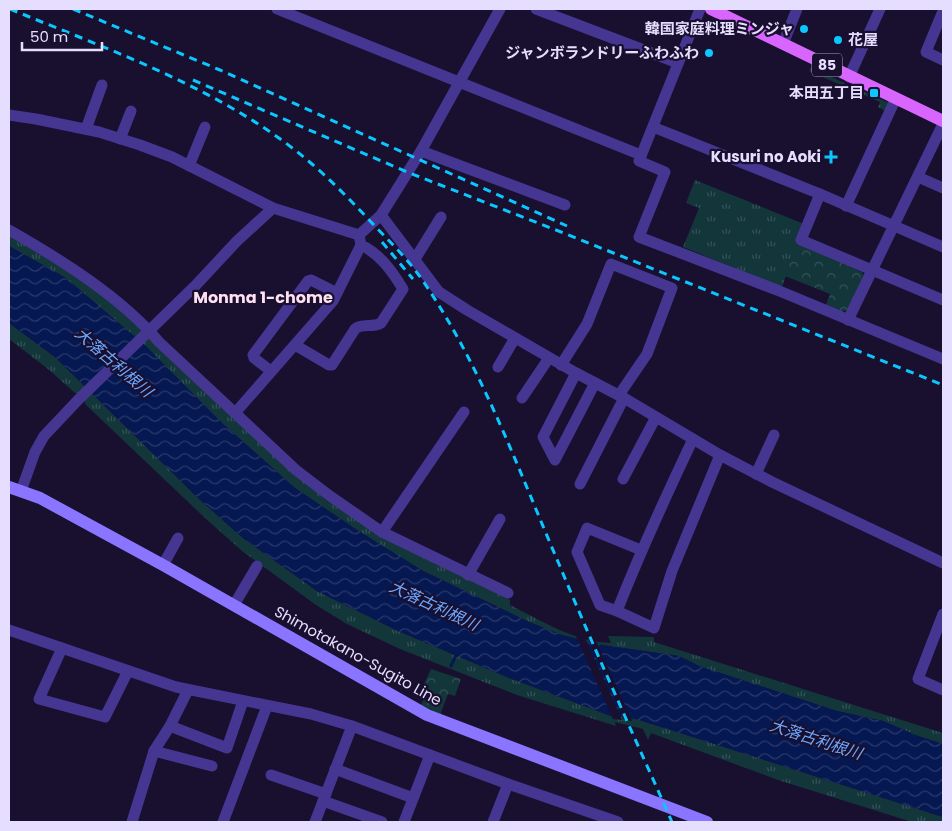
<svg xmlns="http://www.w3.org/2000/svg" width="952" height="831" font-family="Poppins,'Noto Sans JP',sans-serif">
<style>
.grass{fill:url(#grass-tufts)}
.park{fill:url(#park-crowns)}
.water{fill:url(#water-waves)}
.pier{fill:#190f2f}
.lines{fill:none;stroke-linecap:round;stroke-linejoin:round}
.stream{stroke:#061852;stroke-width:3}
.minor{stroke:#453692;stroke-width:11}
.secondary{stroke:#8975ff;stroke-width:12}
.primary{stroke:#d965ff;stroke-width:12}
.rail{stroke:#0ac8ff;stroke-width:3;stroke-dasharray:8 6;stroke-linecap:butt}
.poi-dot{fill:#0ac8ff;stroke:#190f2f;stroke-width:2}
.labels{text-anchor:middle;stroke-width:4.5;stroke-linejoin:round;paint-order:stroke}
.shield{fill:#190f2f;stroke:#a8a0c1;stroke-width:1}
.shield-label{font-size:14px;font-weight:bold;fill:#e6deff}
.poi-label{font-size:15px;font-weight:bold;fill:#e6deff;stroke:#190f2f;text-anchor:end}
.street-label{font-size:15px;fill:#e6deff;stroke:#190f2f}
.neighbourhood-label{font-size:16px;font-weight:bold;fill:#ffe0f0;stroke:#190f2f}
.water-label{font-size:16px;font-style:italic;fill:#6ca8ff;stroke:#190f2f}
</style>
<defs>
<pattern id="grass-tufts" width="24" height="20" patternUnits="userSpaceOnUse" patternTransform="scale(1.25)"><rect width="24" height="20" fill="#12363a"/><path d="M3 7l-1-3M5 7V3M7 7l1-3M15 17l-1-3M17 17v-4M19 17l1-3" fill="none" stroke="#345358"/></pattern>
<pattern id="park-crowns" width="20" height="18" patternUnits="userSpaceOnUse" patternTransform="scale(1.25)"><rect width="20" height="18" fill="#12363a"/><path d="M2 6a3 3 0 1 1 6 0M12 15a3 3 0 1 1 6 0" fill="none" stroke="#345358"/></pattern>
<pattern id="water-waves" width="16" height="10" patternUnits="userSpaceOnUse" patternTransform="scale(1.25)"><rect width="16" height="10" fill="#061852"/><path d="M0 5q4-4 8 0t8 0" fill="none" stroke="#2a396c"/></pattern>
</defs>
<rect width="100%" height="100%" fill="#190f2f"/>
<g class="grass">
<polygon points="811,67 844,83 843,86 809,71"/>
<polygon points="854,87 889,103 886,111 878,107 880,102 853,90"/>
<polygon points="695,180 804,224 782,287 683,247 699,208 686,203"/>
<path d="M9,235L105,295L293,472L327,501L379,534L510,600V605C542,621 575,642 611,643L608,636L654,637V642L943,733V744L918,736L883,721L837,711L699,666L679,656L602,645L562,635L529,622L423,571L357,530L295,488L222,423L66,278L9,246Z"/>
<polygon points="9,323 55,357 198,498 244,539 317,591 398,631 507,677 611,716 636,719 943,817 943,822 912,822 778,780 651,733 648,740 643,729 615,722 616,726 517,695 400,649 347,624 316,605 242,551 205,518 85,404 85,399 79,394 75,393 48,369 9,339"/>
</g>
<g class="park">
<polygon points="797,243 862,272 864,276 848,310 841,312 826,305 830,294 785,276"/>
<polygon points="431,669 461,679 455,696 448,694 440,715 421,705 429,686 424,684"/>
</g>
<polygon class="water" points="9,246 66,278 145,345 222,423 295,488 357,530 423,571 529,622 562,635 602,645 679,656 699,666 837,711 883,721 918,736 943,744 943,817 636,719 611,716 507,677 398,631 317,591 244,539 198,498 55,357 9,323"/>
<g class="pier">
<polygon points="576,636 585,638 622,720 613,719"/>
<polygon points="588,639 596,641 632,721 624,720"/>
</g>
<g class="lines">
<polyline class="stream" points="451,666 457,653"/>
<g class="minor">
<polyline points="277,9 641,155"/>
<polyline points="536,9 678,63"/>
<polyline points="700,9 639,161 665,172 639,237 777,290 943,359"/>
<polyline points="943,11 926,52 943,60"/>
<polyline points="783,44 797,9"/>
<polyline points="849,77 880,9"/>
<polyline points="9,115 36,119 99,132 140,145 172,157 273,208 359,235 381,215 439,292 467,310 576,373 624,398 720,455 772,482 943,563"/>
<polyline points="653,127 820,194 943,247"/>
<polyline points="86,129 102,85"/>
<polyline points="120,139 131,111"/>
<polyline points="421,151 565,205"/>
<polyline points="189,166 205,127"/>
<polyline points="918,177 943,188"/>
<polyline points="820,194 801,240 943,300"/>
<polyline points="846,206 896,98"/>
<polyline points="381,215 421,151 500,9"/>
<path d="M9,230C60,259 121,297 159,342L296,470L330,496L382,532L508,593"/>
<polyline points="415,259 441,217"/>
<polyline points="848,320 943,124"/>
<path d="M295,345L329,365H332L355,329C362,323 373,328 381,323L403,289C392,271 380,254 361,245L359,235"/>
<polyline points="561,365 587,324 611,264 672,288 647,354 619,395"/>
<polyline points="498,367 515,338"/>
<polyline points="271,371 254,358 253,355 308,281 311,280 337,293"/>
<polyline points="576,373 543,437 555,460 595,383"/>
<polyline points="522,398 549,358"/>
<polyline points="235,413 333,301 361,245"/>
<polyline points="756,474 774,435"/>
<polyline points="623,479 656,417"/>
<polyline points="580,484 624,398"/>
<polyline points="21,491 35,452 44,436 78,400 196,285 237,241 273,208"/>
<polyline points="382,532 464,412"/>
<polyline points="641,550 587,528 577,552 600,605 617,611 654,628 672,571 720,455"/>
<polyline points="163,565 178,538"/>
<polyline points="468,575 500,519"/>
<polyline points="234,605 257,566"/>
<path d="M617,611C640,552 666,496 693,439"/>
<polyline points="943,614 918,679 943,690"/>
<polyline points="9,630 176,687 311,714 352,726 315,822"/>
<polyline points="62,648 39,699 105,717 128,671"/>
<polyline points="170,726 227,748 243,701"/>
<polyline points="352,726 508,784 618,822"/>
<polyline points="154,751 212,766"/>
<polyline points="335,769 413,798"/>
<polyline points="271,775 326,794"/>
<polyline points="323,801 382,822"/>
<polyline points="132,822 154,751 170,726 188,690"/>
<polyline points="223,822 267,706"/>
<polyline points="404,822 430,755"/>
<polyline points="493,822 508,784"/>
</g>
<polyline class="secondary" points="9,487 40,498 163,565 427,715 707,822"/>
<polyline class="primary" points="711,9 943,121"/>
<g class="rail">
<path d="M10,9C102,47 202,82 283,141C316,165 344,193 372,223C390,242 408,259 423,281C482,367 518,469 559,564C595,651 634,736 672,822"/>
<polyline points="73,9 220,70 567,226"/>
<polyline points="193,80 407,172 556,230 943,385"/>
<polyline points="382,242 413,279"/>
</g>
</g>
<g class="poi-dot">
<circle cx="804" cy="29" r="5"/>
<circle cx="838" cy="40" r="5"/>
<circle cx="709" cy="53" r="5"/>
<rect x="869" y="88" width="10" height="10" rx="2.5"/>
<path d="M828.5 149.5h5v5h5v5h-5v5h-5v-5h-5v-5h5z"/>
</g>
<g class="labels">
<rect class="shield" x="812" y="53.5" width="30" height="23" rx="4"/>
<g class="shield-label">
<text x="827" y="70">85</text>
</g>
<g class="poi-label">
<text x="794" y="34">韓国家庭料理ミンジャ</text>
<text x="848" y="45" text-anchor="start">花屋</text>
<text x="699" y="58">ジャンボランドリーふわふわ</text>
<text x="864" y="98">本田五丁目</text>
<text x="821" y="162">Kusuri no Aoki</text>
</g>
<g class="street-label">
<text transform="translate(358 656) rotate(29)" y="5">Shimotakano-Sugito Line</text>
</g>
<g class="neighbourhood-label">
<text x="263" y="303">Monma 1-chome</text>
</g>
<g class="water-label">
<text transform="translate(114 362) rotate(41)" y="6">大落古利根川</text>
<text transform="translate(434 605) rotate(25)" y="6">大落古利根川</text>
<text transform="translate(816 739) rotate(18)" y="6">大落古利根川</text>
</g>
</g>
<rect width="952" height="831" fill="none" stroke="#e6deff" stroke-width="20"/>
<path d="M22 42v8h80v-8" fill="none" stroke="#e6deff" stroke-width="2.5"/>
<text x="30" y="42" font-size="15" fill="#e6deff" stroke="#190f2f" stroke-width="4" paint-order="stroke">50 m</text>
</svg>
